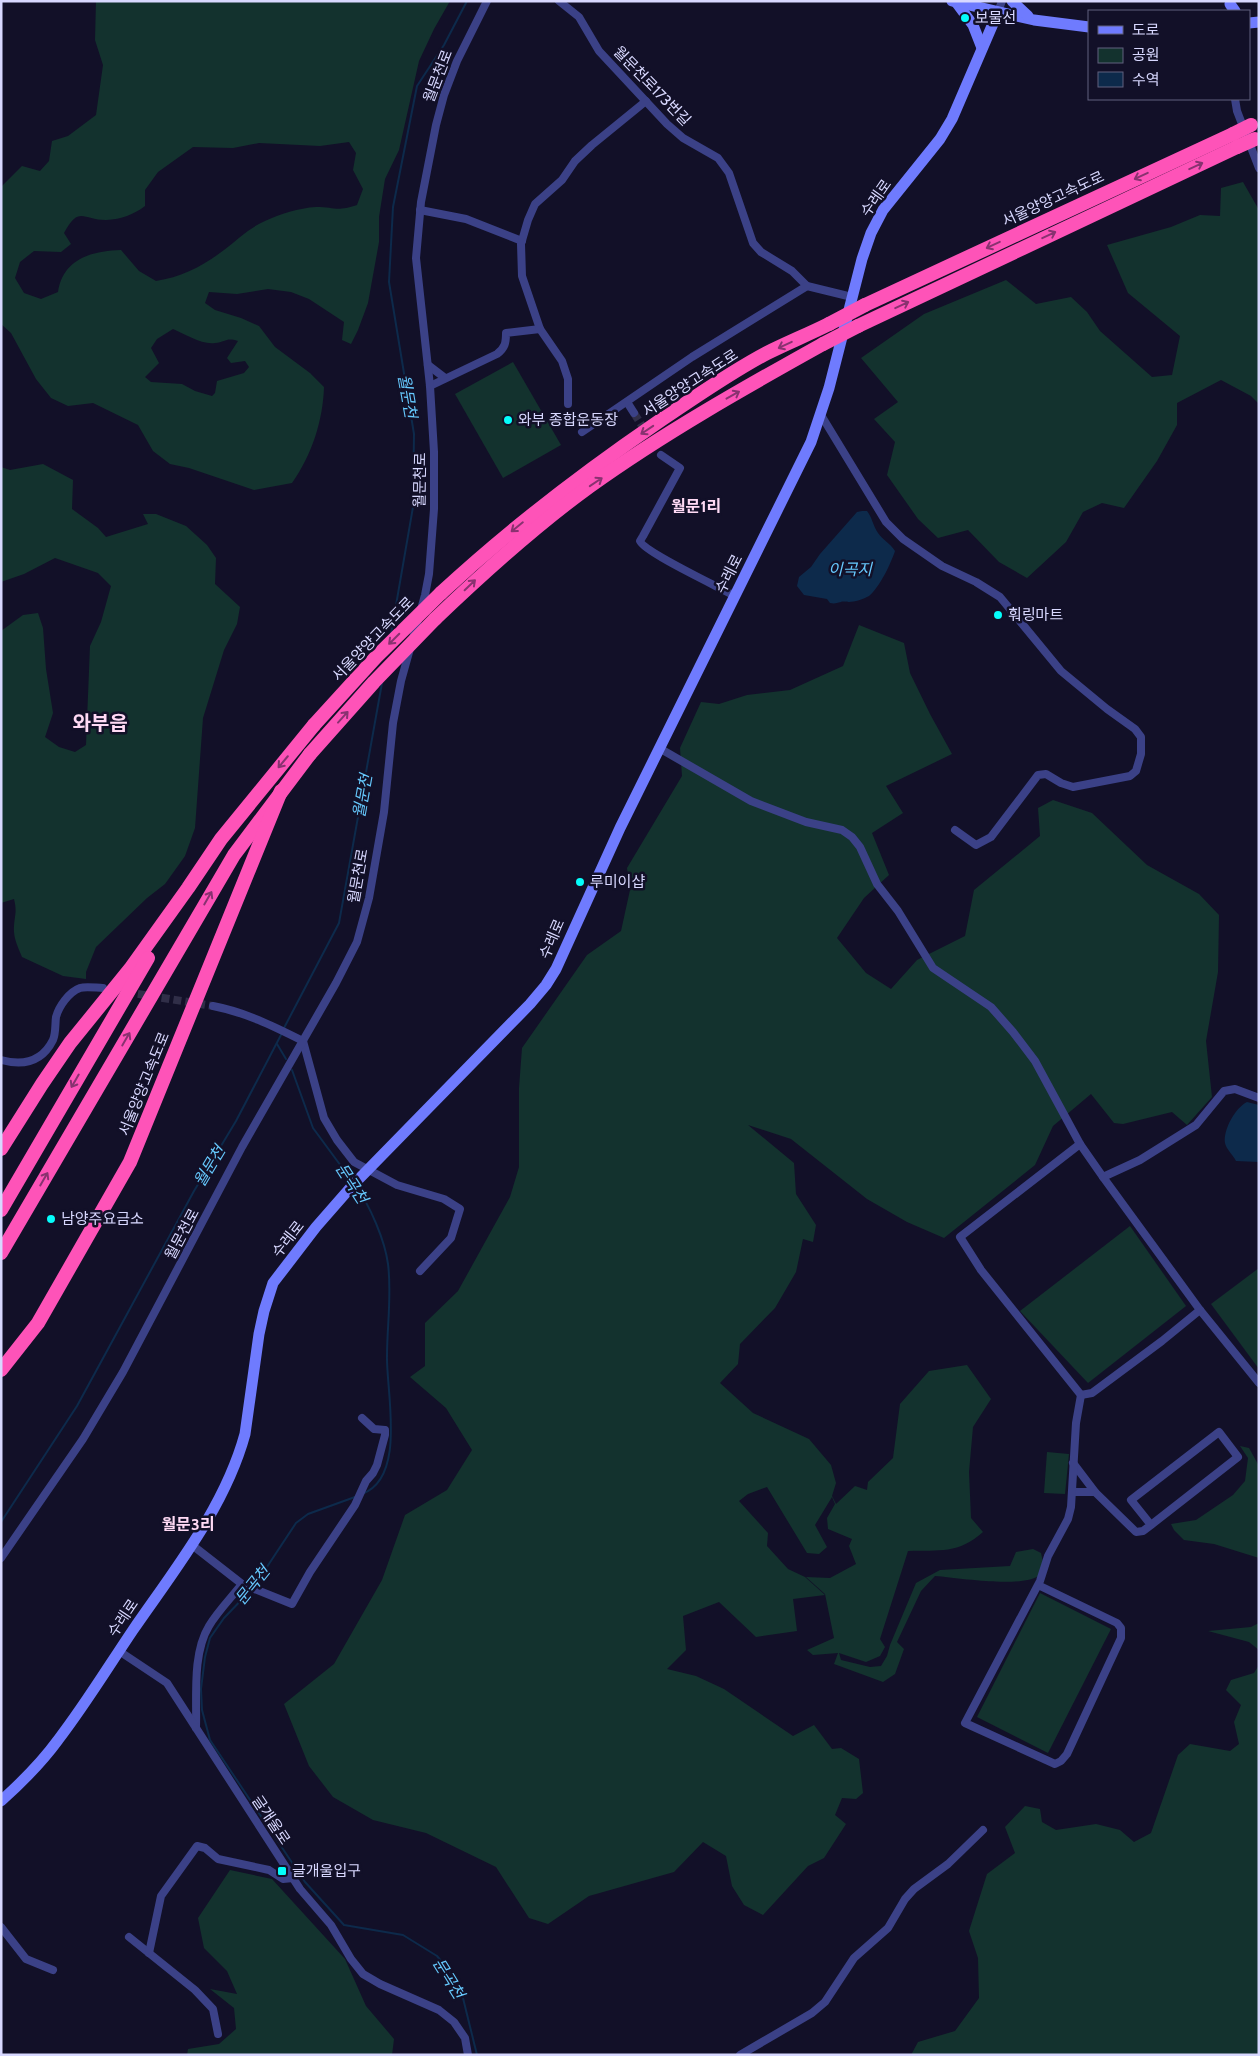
<svg xmlns="http://www.w3.org/2000/svg" width="1260" height="2056" font-family="Cabin,'Noto Sans KR',sans-serif">
<style>
.green{fill:#13322e;fill-rule:evenodd}
.water{fill:#0d2a4b}
.lines{fill:none;stroke-linecap:round;stroke-linejoin:round}
.stream{stroke:#0d2a4b;stroke-width:2}
.street-tunnel{stroke:#302e48;stroke-width:8;stroke-dasharray:8 4;stroke-linecap:butt}
.street{stroke:#3b4187;stroke-width:8}
.secondary{stroke:#6f7bfe;stroke-width:11}
.highway{stroke:#fe53b8;stroke-width:14}
.highway-bridge{stroke:#fe53b8;stroke-width:14}
.oneway{stroke:#883270}
.poi-dot{fill:#05fdfb;stroke:#121028;stroke-width:2}
.labels{text-anchor:middle;stroke-width:5;stroke-linejoin:round;paint-order:stroke}
.poi-label{font-size:15px;fill:#d8d8ff;stroke:#121028;text-anchor:start}
.street-label{font-size:15px;fill:#d8d8ff;stroke:#121028}
.water-label{font-size:16px;font-style:italic;fill:#66c9fe;stroke:#121028}
.neighbourhood-label{font-size:16px;font-weight:bold;fill:#ffdaf5;stroke:#121028}
.district-label{font-size:20px;font-weight:bold;fill:#ffdaf5;stroke:#121028}
</style>
<rect width="100%" height="100%" fill="#121028"/>
<g class="green">
<path d="M96,1H450L434,29L419,61L399,150L385,179L379,217V242L368,303L358,330L351,344L342,340L344,322L309,299L291,292L268,289L237,294L209,292L205,303L215,310L241,318L259,326L275,347L310,373L324,387C323,420 312,455 292,483L254,490L189,468L170,464L153,451L138,425L93,403L68,406L51,398L36,379L11,333L1,324V187L22,166L40,171L49,161L52,141L68,136L96,115L103,65L95,40ZM349,142L356,153L353,170L363,189L357,205C336,212 335,207 316,207C299,208 280,214 265,221C249,228 237,240 224,250C203,266 182,277 156,281L139,271L121,250C91,251 63,259 58,292L41,299L24,293L15,278L20,262L34,251L61,252L71,244L64,233C79,205 83,220 106,220C122,219 133,215 145,206V190L158,172L193,147L233,148L259,143L320,146ZM173,329C185,334 202,345 215,343C226,342 226,337 238,341L227,358L231,363L245,361L249,367L244,373L217,381L215,393L212,396L195,391L182,384L151,382L145,377L159,363L151,348L157,339Z"/>
<polygon points="1243,182 1259,210 1259,404 1251,396 1221,380 1177,403 1177,425 1157,461 1124,508 1102,503 1083,512 1066,542 1027,578 999,562 968,530 938,538 918,519 887,475 895,442 874,419 898,402 861,358 924,314 1006,280 1036,304 1071,297 1087,312 1100,331 1152,377 1172,375 1180,336 1128,293 1107,245 1171,227 1200,215 1220,216 1221,188"/>
<polygon points="513,362 561,445 503,478 455,394"/>
<path d="M43,464L73,480L72,509L98,528L106,537L148,524L143,514H156L186,526L207,545L216,558L215,584L240,607L237,624L224,650L203,718L195,828L185,856L165,884L147,898L96,947L86,972V979L63,976L22,957C18,947 13,938 14,926C15,914 17,911 14,899L1,903V631L23,615L38,613L43,628L46,669L53,713L45,737L59,747L75,752L86,745L90,646L101,622L111,586L98,573L55,558L24,574L1,582V467L10,470Z"/>
<path d="M859,625L904,643L910,673L930,714L952,754L886,786L903,813L872,833L889,875L864,898L837,938L866,973L891,989L917,960L965,936L974,890L1040,836L1038,808L1053,800L1092,813L1147,865L1199,894L1219,915L1218,972L1206,1041L1212,1097L1187,1125L1172,1112L1123,1124L1114,1123L1091,1094L1053,1126L1035,1165L944,1238L907,1222L867,1199L791,1139L748,1125L794,1163L796,1194L816,1225L813,1242L803,1239L796,1272L775,1308L740,1344L738,1364L720,1383L753,1413L809,1439L831,1465L836,1483L832,1496L836,1504L855,1486L867,1490L868,1482L893,1458L900,1404L929,1371L967,1365L991,1399L973,1427L969,1472L971,1518L983,1532C959,1554 939,1550 908,1551L880,1639L885,1647L880,1656L866,1662L839,1653L841,1660L870,1667L881,1666L887,1656L890,1645L916,1583L940,1570L1010,1566L1016,1552L1033,1549L1041,1553L1043,1562L1039,1576C1018,1588 961,1578 935,1576L921,1591L897,1642L904,1649L895,1674L883,1682L834,1664L838,1653L813,1655L807,1650L834,1638L825,1594L806,1577L830,1578L856,1564L849,1546L852,1539L828,1529L827,1518L835,1504L832,1497L815,1525L827,1547L819,1554L807,1553L767,1487L748,1494L739,1501L768,1533L767,1546L788,1569L805,1577L825,1595L793,1599L797,1631L756,1637L719,1602L683,1616L686,1650L667,1669L696,1676L724,1689L793,1736L814,1725L832,1749L841,1748L859,1759L863,1793L856,1799L842,1798L835,1815L846,1824L824,1858L808,1866L763,1915L744,1905L732,1886L726,1856L703,1842L674,1872L589,1896L548,1924L529,1918L496,1867L426,1833L373,1820L333,1797L309,1766L284,1704L334,1664L382,1580L405,1515L447,1490L472,1450L446,1408L410,1377L425,1366V1323L458,1291L510,1197L519,1167V1088L522,1048L587,955L621,931L630,890L627,868L682,776L680,748L701,702L719,704L747,695L790,690L843,666Z"/>
<polygon points="1130,1226 1186,1306 1088,1383 1020,1311"/>
<polygon points="1259,1268 1259,1369 1211,1304"/>
<polygon points="1240,1446 1249,1448 1259,1466 1259,1558 1214,1544 1184,1540 1174,1530 1171,1524 1196,1520 1233,1495 1245,1481 1248,1458"/>
<polygon points="1047,1452 1069,1454 1065,1494 1044,1493"/>
<polygon points="1040,1593 1111,1629 1048,1753 977,1717"/>
<polygon points="1259,1623 1259,1650 1249,1642 1208,1631 1251,1627"/>
<polygon points="1259,1665 1259,2055 911,2055 918,2042 955,2031 979,1998 978,1958 969,1931 987,1874 1015,1853 1005,1827 1025,1806 1040,1809 1042,1822 1056,1830 1096,1824 1120,1830 1134,1842 1151,1833 1178,1755 1190,1744 1230,1751 1239,1744 1234,1722 1241,1705 1226,1690 1231,1680 1254,1673"/>
<polygon points="230,1870 272,1879 345,1959 366,2006 394,2039 392,2055 187,2055 188,2049 219,2044 236,2029 234,2008 210,1989 237,1994 227,1971 204,1948 198,1918"/>
</g>
<g class="water">
<path d="M862,511H867C872,517 873,526 878,533C883,540 890,543 895,551C891,563 880,587 869,596C864,599 854,602 849,602C849,602 842,601 841,602C836,603 835,604 830,603L827,599L804,595L797,586L799,577L811,567L820,554L857,512Z"/>
<path d="M1247,1102L1259,1105V1162L1236,1161C1234,1156 1226,1149 1225,1143C1223,1130 1235,1108 1247,1102Z"/>
</g>
<g class="lines">
<g class="stream">
<polyline points="391,634 413,507 414,434 389,282 393,207 417,86 444,45 467,1"/>
<polyline points="284,1028 339,923 382,683"/>
<polyline points="277,1044 286,1059"/>
<polyline points="292,1070 313,1128 352,1181"/>
<path d="M356,1187C370,1205 385,1241 388,1264C392,1294 387,1326 387,1356C386,1391 407,1478 362,1494"/>
<polyline points="1,1522 77,1406 194,1191 236,1121 282,1033"/>
<polyline points="255,1585 296,1523 308,1514 355,1497"/>
<polyline points="250,1591 224,1618 210,1638 205,1657 201,1689 202,1710 210,1740 305,1882 344,1925 403,1935 437,1956 450,1972 462,1994 477,2055"/>
</g>
<g class="street-tunnel">
<polyline points="634,413 646,432"/>
<polyline points="126,992 213,1006"/>
</g>
<g class="street">
<polyline points="559,1 579,17 599,51 667,124 683,138 718,158 729,173 753,243 761,252 792,271 807,286 852,297"/>
<polyline points="998,12 1002,1"/>
<polyline points="1235,99 1237,111 1259,168"/>
<polyline points="420,210 466,219 522,241"/>
<polyline points="428,365 445,378"/>
<path d="M430,386L497,354C505,348 506,343 506,333L540,329"/>
<polyline points="627,402 634,413"/>
<polyline points="568,404 568,379 562,361 540,329 522,276 521,244 528,220 535,204 562,180 575,161 592,145 646,101"/>
<polyline points="821,415 886,522 903,539 942,566 976,582 1000,597 1061,671 1107,709 1135,729 1141,737 1141,754 1136,771 1130,776 1073,787 1061,783 1046,774 1038,775 991,837 976,845 955,830"/>
<polyline points="582,432 692,357 807,286"/>
<path d="M661,455L680,468L643,536L640,541C644,552 719,587 735,596"/>
<polyline points="659,748 751,801 806,822 842,830 852,837 860,847 877,884 898,911 933,968 991,1007 1013,1032 1035,1061 1080,1144 1103,1177 1200,1310 1259,1383"/>
<path d="M213,1006C245,1012 273,1026 303,1041L324,1118L337,1140L354,1162L397,1185L444,1199L460,1209L451,1238L420,1271"/>
<path d="M1,1060C23,1066 42,1062 53,1040C56,1033 55,1024 56,1017C59,1006 69,992 80,988C86,986 97,988 103,988"/>
<polyline points="1080,1144 960,1237 981,1270 1081,1395 1092,1393 1162,1341 1200,1310"/>
<polyline points="1103,1177 1140,1160 1196,1125 1224,1091 1235,1089 1259,1098"/>
<polyline points="1073,1463 1095,1492"/>
<polyline points="1072,1492 1095,1492 1136,1532 1143,1531 1151,1525 1238,1457 1219,1432 1131,1500 1151,1525"/>
<path d="M192,1545L242,1584C231,1598 218,1611 209,1626C192,1654 197,1697 196,1728"/>
<polyline points="1,1558 83,1439 123,1372 242,1147 336,983 357,942 369,898 384,812 393,723 401,681 425,595 429,574 434,509 434,452 430,386 416,258 421,202 436,125 444,95 457,61 487,1"/>
<polyline points="242,1584 292,1604 310,1572 355,1505 366,1481 373,1473 377,1465 385,1435 385,1430 374,1429 362,1418"/>
<polyline points="1038,1585 1117,1623 1121,1628 1121,1638 1067,1754 1061,1761 1055,1764 965,1723 1040,1581 1048,1556 1068,1519 1071,1507 1076,1423 1081,1395"/>
<polyline points="119,1651 167,1683 300,1889 331,1925 351,1959 363,1974 380,1984 439,2010 454,2022 465,2038 468,2055"/>
<polyline points="1,1927 26,1959 53,1970"/>
<polyline points="129,1937 195,1990 213,2009 218,2034"/>
<polyline points="149,1953 161,1896 197,1846 205,1848 218,1859 269,1870 283,1879 293,1878"/>
<polyline points="740,2055 812,2013 825,2002 854,1958 888,1928 905,1899 914,1889 948,1864 983,1830"/>
</g>
<g class="secondary">
<polyline points="952,1 1034,20 1089,27"/>
<polyline points="1012,1 1028,16"/>
<polyline points="956,2 973,25 982,48"/>
<polyline points="1230,4 1235,11"/>
<polyline points="1249,23 1259,22"/>
<path d="M1,1801C21,1783 42,1762 58,1740C85,1705 108,1667 133,1630C175,1569 225,1507 245,1434L259,1334L264,1311L273,1283L316,1227L351,1187L530,1004L546,985L556,969L620,828L811,442L829,388L862,259L871,233L883,210L940,139L952,119L998,12"/>
</g>
<g class="highway">
<polyline points="865,305 1233,134"/>
<polyline points="858,326 1237,147"/>
<path d="M441,593C509,530 582,474 658,422C694,398 729,373 767,353C787,343 809,334 829,324"/>
<path d="M435,619C484,572 535,526 590,486C664,433 744,388 823,344"/>
<polyline points="1,1149 42,1084 70,1043 130,969 188,888 221,839 314,725"/>
<polyline points="1,1210 148,958"/>
<polyline points="1,1253 234,855 310,754"/>
<polyline points="1,1370 38,1323 130,1162 281,791"/>
</g>
<g class="highway-bridge">
<polyline points="1233,134 1251,125"/>
<polyline points="1237,147 1255,139"/>
<polyline points="829,324 865,305"/>
<polyline points="823,344 858,326"/>
<polyline points="314,725 376,657 441,593"/>
<polyline points="310,754 374,682 435,619"/>
</g>
</g>
<defs><path id="oneway-shaft" d="M-6 0H5M1.5-3L5.5 0L1.5 3" fill="none" stroke-width="1.6" stroke-linecap="round" stroke-linejoin="round" transform="scale(1.25)"/></defs>
<g class="oneway">
<use href="#oneway-shaft" transform="translate(1196 166) rotate(-25)"/>
<use href="#oneway-shaft" transform="translate(1141 176) rotate(155)"/>
<use href="#oneway-shaft" transform="translate(1049 235) rotate(-25)"/>
<use href="#oneway-shaft" transform="translate(993 245) rotate(155)"/>
<use href="#oneway-shaft" transform="translate(902 305) rotate(-25)"/>
<use href="#oneway-shaft" transform="translate(785 345) rotate(155)"/>
<use href="#oneway-shaft" transform="translate(733 395) rotate(-29)"/>
<use href="#oneway-shaft" transform="translate(647 430) rotate(146)"/>
<use href="#oneway-shaft" transform="translate(596 482) rotate(-34)"/>
<use href="#oneway-shaft" transform="translate(517 527) rotate(141)"/>
<use href="#oneway-shaft" transform="translate(470 585) rotate(-44)"/>
<use href="#oneway-shaft" transform="translate(394 639) rotate(135)"/>
<use href="#oneway-shaft" transform="translate(343 717) rotate(-48)"/>
<use href="#oneway-shaft" transform="translate(283 762) rotate(130)"/>
<use href="#oneway-shaft" transform="translate(208 898) rotate(-60)"/>
<use href="#oneway-shaft" transform="translate(126 1039) rotate(-60)"/>
<use href="#oneway-shaft" transform="translate(75 1081) rotate(120)"/>
<use href="#oneway-shaft" transform="translate(44 1179) rotate(-60)"/>
</g>
<g class="poi-dot">
<circle cx="965" cy="18" r="5"/>
<circle cx="508" cy="420" r="5"/>
<circle cx="998" cy="615" r="5"/>
<circle cx="580" cy="882" r="5"/>
<circle cx="51" cy="1219" r="5"/>
<rect x="277" y="1866" width="10" height="10" rx="2.5"/>
</g>
<g class="labels">
<g class="poi-label">
<text x="975" y="23">보물선</text>
<text x="518" y="425">와부 종합운동장</text>
<text x="1008" y="620">훠링마트</text>
<text x="590" y="887">루미이샵</text>
<text x="61" y="1224">남양주요금소</text>
<text x="292" y="1876">글개울입구</text>
</g>
<g class="street-label">
<text transform="translate(438 76) rotate(-69)" y="5">월문천로</text>
<text transform="translate(652 86) rotate(46)" y="5">월문천로173번길</text>
<text transform="translate(876 198) rotate(-55)" y="5">수레로</text>
<text transform="translate(1053 199) rotate(-25)" y="5">서울양양고속도로</text>
<text transform="translate(690 383) rotate(-33)" y="5">서울양양고속도로</text>
<text transform="translate(420 480) rotate(-89)" y="5">월문천로</text>
<text transform="translate(729 574) rotate(-63)" y="5">수레로</text>
<text transform="translate(373 639) rotate(-46)" y="5">서울양양고속도로</text>
<text transform="translate(358 876) rotate(-80)" y="5">월문천로</text>
<text transform="translate(552 939) rotate(-67)" y="5">수레로</text>
<text transform="translate(144 1084) rotate(-68)" y="5">서울양양고속도로</text>
<text transform="translate(182 1234) rotate(-62)" y="5">월문천로</text>
<text transform="translate(288 1239) rotate(-52)" y="5">수레로</text>
<text transform="translate(123 1618) rotate(-56)" y="5">수레로</text>
<text transform="translate(271 1820) rotate(56)" y="5">글개울로</text>
</g>
<g class="water-label">
<text transform="translate(408 396) rotate(80)" y="6">월문천</text>
<text x="850" y="575">이곡지</text>
<text transform="translate(362 796) rotate(-80)" y="6">월문천</text>
<text transform="translate(209 1166) rotate(-59)" y="6">월문천</text>
<text transform="translate(352 1183) rotate(57)" y="6">문곡천</text>
<text transform="translate(252 1585) rotate(-51)" y="6">문곡천</text>
<text transform="translate(449 1978) rotate(58)" y="6">문곡천</text>
</g>
<g class="neighbourhood-label">
<text x="696" y="512">월문1리</text>
<text x="188" y="1530">월문3리</text>
</g>
<g class="district-label">
<text x="100" y="730">와부읍</text>
</g>
</g>
<rect width="1260" height="2056" fill="none" stroke="#d8d8ff" stroke-width="5"/>
<rect x="1088" y="10" width="162" height="90" fill="#121028" stroke="#61607e"/>
<rect x="1098" y="26" width="25" height="8" fill="#6f7bfe" stroke="#61607e"/>
<text x="1132" y="35" font-size="15" fill="#d8d8ff">도로</text>
<rect x="1098" y="48" width="25" height="15" fill="#13322e" stroke="#61607e"/>
<text x="1132" y="60" font-size="15" fill="#d8d8ff">공원</text>
<rect x="1098" y="72" width="25" height="15" fill="#0d2a4b" stroke="#61607e"/>
<text x="1132" y="85" font-size="15" fill="#d8d8ff">수역</text>
</svg>
